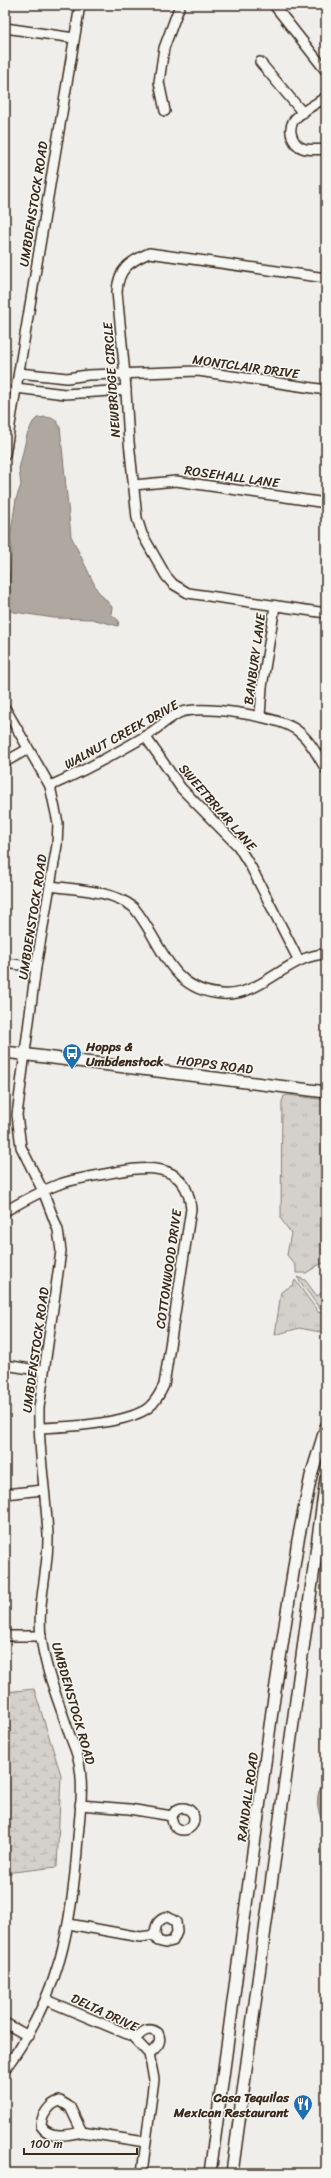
<svg xmlns="http://www.w3.org/2000/svg" width="331" height="2178" font-family="Sriracha,sans-serif">
<style>
.grass{fill:url(#grass-tufts);stroke:#887e75}
.wetland{fill:url(#wetland-marsh);stroke:#887e75}
.water{fill:#afa8a1;stroke:#81766d}
.lines{fill:none;stroke-linecap:round;stroke-linejoin:round}
.minor-casing{stroke:#3b2a1e;stroke-width:12}
.major-casing{stroke:#3b2a1e;stroke-width:14}
.minor{stroke:#f6f6f2;stroke-width:9}
.major{stroke:#f6f6f2;stroke-width:11}
.labels{text-anchor:middle;stroke-width:3;stroke-linejoin:round;paint-order:stroke}
.street-label{font-size:13px;fill:#3b2a1e;stroke:#f6f6f2}
.poi-label{font-size:13px;font-weight:bold;fill:#3b2a1e;stroke:#f6f6f2;text-anchor:start}
</style>
<defs>
<pattern id="grass-tufts" width="24" height="20" patternUnits="userSpaceOnUse"><rect width="24" height="20" fill="#d4d1cc"/><path d="M3 7l-1-3M5 7V3M7 7l1-3M15 17l-1-3M17 17v-4M19 17l1-3" fill="none" stroke="#b7b4af"/></pattern>
<pattern id="wetland-marsh" width="20" height="14" patternUnits="userSpaceOnUse"><rect width="20" height="14" fill="#d4d1cc"/><path d="M1 5h8M5 5V1M11 12h8M15 12V8" fill="none" stroke="#b7b4af"/></pattern>
</defs>
<rect width="100%" height="100%" fill="#efeeea"/>
<filter id="ink" filterUnits="userSpaceOnUse"><feTurbulence type="fractalNoise" baseFrequency=".025" numOctaves="2"/><feDisplacementMap in="SourceGraphic" scale="8" xChannelSelector="R" yChannelSelector="G"/><feConvolveMatrix kernelMatrix="1 2 1 2 8 2 1 2 1" color-interpolation-filters="sRGB"/></filter>
<g filter="url(#ink)">
<g class="grass">
<polygon points="288,1095 326,1100 326,1267 322,1263 306,1273 296,1273 296,1266 287,1255 291,1233 281,1219 282,1102 284,1096"/>
<polygon points="297,1277 305,1280 317,1296 326,1290 326,1305 320,1309"/>
<polygon points="295,1280 319,1313 326,1309 326,1333 299,1328 275,1335 281,1292 293,1285"/>
</g>
<polygon class="wetland" points="34,1689 61,1775 57,1867 13,1872 5,1876 5,1692"/>
<g class="water">
<polygon points="46,417 55,419 60,427 71,536 97,590 112,607 111,614 119,621 118,626 92,619 54,618 14,612 9,610 7,606 12,548 10,538 16,499 21,485 19,469 27,435 33,422 37,418"/>
<path d="M322,1785L326,1788V1821L322,1819C316,1811 316,1793 322,1785Z"/>
</g>
<g class="lines">
<g class="minor-casing">
<g id="minor">
<polyline points="274,5 326,71"/>
<polyline points="5,28 74,38"/>
<polyline points="260,62 303,113"/>
<path d="M326,97C316,104 303,110 295,119C292,122 290,128 291,133C295,152 310,150 326,149"/>
<polyline points="165,111 159,82 164,48 180,5"/>
<path d="M326,278L149,253C129,262 118,269 117,292L125,375L129,442L137,518L142,534L166,576L173,584L188,593L326,613"/>
<polyline points="19,373 67,378 88,375 198,371 326,390"/>
<polyline points="16,388 65,394 126,390"/>
<polyline points="5,455 80,5"/>
<polyline points="134,485 176,481 326,503"/>
<path d="M5,708L50,786L58,823L57,845L36,967L17,1115L21,1147L43,1191L58,1230L61,1251L39,1408C38,1451 46,1493 48,1535C49,1569 37,1603 41,1637C45,1670 59,1702 69,1733C72,1742 77,1752 79,1762C84,1787 80,1812 78,1837C72,1927 60,1995 5,2069"/>
<polyline points="260,716 262,687 275,606"/>
<polyline points="145,736 181,788 238,846 251,867 299,961"/>
<polyline points="5,762 28,749"/>
<path d="M50,786C82,772 113,755 144,737C156,730 167,719 179,713C200,704 276,716 295,729C309,738 317,755 326,769"/>
<path d="M51,886C76,890 112,890 133,907C139,913 144,922 149,930C168,962 180,991 222,994C262,997 287,955 326,954"/>
<polyline points="5,963 36,967"/>
<path d="M5,1211C22,1202 39,1192 57,1185C72,1179 89,1177 105,1174C141,1167 187,1158 191,1209L164,1385C160,1393 156,1402 148,1408C126,1424 66,1427 39,1428"/>
<polyline points="5,1365 43,1371"/>
<polyline points="5,1494 43,1490"/>
<polyline points="5,1636 41,1636"/>
<polyline points="80,1805 129,1809 172,1816"/>
<circle cx="183" cy="1819" r="11"/>
<path d="M69,1924L140,1937L155,1935L158,1941L165,1943L173,1941L177,1932L176,1922L168,1917C158,1919 155,1925 155,1935"/>
<polyline points="46,2000 132,2036 149,2054 154,2079 142,2173"/>
<polyline points="5,2023 28,2036"/>
<path d="M135,2039C142,2032 148,2026 158,2033C163,2043 156,2048 149,2054"/>
<path d="M82,2132C69,2135 49,2139 41,2126C41,2116 50,2103 60,2101L70,2107L82,2132L145,2142"/>
</g>
</g>
<g class="major-casing">
<g id="major">
<polyline points="5,1052 326,1092"/>
<polyline points="210,2173 272,1711 298,1540 311,1476 326,1427"/>
<polyline points="232,2173 326,1479"/>
</g>
</g>
<use href="#minor" class="minor"/>
<use href="#major" class="major"/>
</g>
</g>
<defs>
<g id="bus-pin" transform="scale(1)"><path d="M0 17L-7.5 6A9.5 9.5 0 1 1 7.5 6Z" fill="#1f6fb2" stroke="#f6f6f2"/><path d="M-5-6H5V4H4V6H2V4H-2V6H-4V4H-5ZM-3.5-4V0h7V-4ZM-3.5 1.2v1.5H-2V1.2ZM2 1.2v1.5H3.5V1.2Z" fill="#fff"/></g>
<g id="restaurant-pin" transform="scale(1)"><path d="M0 17L-7.5 6A9.5 9.5 0 1 1 7.5 6Z" fill="#1f6fb2" stroke="#f6f6f2"/><path d="M-5-6h1v4h1v-4h1v4h1v-4h1v5L-1.5 .5V6h-2V.5L-5-1ZM5-6V6H3V1.5H1.5Q1.5-4 5-6Z" fill="#fff"/></g>
</defs>
<g fill-rule="evenodd">
<use href="#bus-pin" x="72" y="1053"/>
<use href="#restaurant-pin" x="303" y="2104"/>
</g>
<g class="labels">
<g class="street-label">
<text transform="translate(33 204) rotate(-81)" y="5">UMBDENSTOCK ROAD</text>
<text transform="translate(246 366) rotate(8)" y="5">MONTCLAIR DRIVE</text>
<text transform="translate(111 380) rotate(-94)" y="5">NEWBRIDGE CIRCLE</text>
<text transform="translate(232 476) rotate(8)" y="5">ROSEHALL LANE</text>
<text transform="translate(254 659) rotate(-82)" y="5">BANBURY LANE</text>
<text transform="translate(121 734) rotate(-29)" y="5">WALNUT CREEK DRIVE</text>
<text transform="translate(218 807) rotate(49)" y="5">SWEETBRIAR LANE</text>
<text transform="translate(32 917) rotate(-81)" y="5">UMBDENSTOCK ROAD</text>
<text transform="translate(215 1064) rotate(7)" y="5">HOPPS ROAD</text>
<text transform="translate(168 1269) rotate(-82)" y="5">COTTONWOOD DRIVE</text>
<text transform="translate(35 1350) rotate(-82)" y="5">UMBDENSTOCK ROAD</text>
<text transform="translate(74 1703) rotate(74)" y="5">UMBDENSTOCK ROAD</text>
<text transform="translate(247 1797) rotate(-82)" y="5">RANDALL ROAD</text>
<text transform="translate(105 2012) rotate(25)" y="5">DELTA DRIVE</text>
</g>
<g class="poi-label">
<text x="86" y="1051">Hopps &amp;<tspan x="86" dy="15">Umbdenstock</tspan></text>
<text x="289" y="2102" text-anchor="end">Casa Tequilas<tspan x="289" dy="15">Mexican Restaurant</tspan></text>
</g>
</g>
<rect width="331" height="2178" fill="none" stroke="#f6f6f2" stroke-width="20"/>
<rect x="10" y="10" width="311" height="2158" fill="none" stroke="#3b2a1e" stroke-width="1.5" filter="url(#ink)"/>
<path d="M24 2148v6h113v-6" fill="none" stroke="#3b2a1e" stroke-width="2"/>
<text x="30" y="2148" font-size="12" fill="#3b2a1e" stroke="#f6f6f2" stroke-width="3" paint-order="stroke">100 m</text>
</svg>
